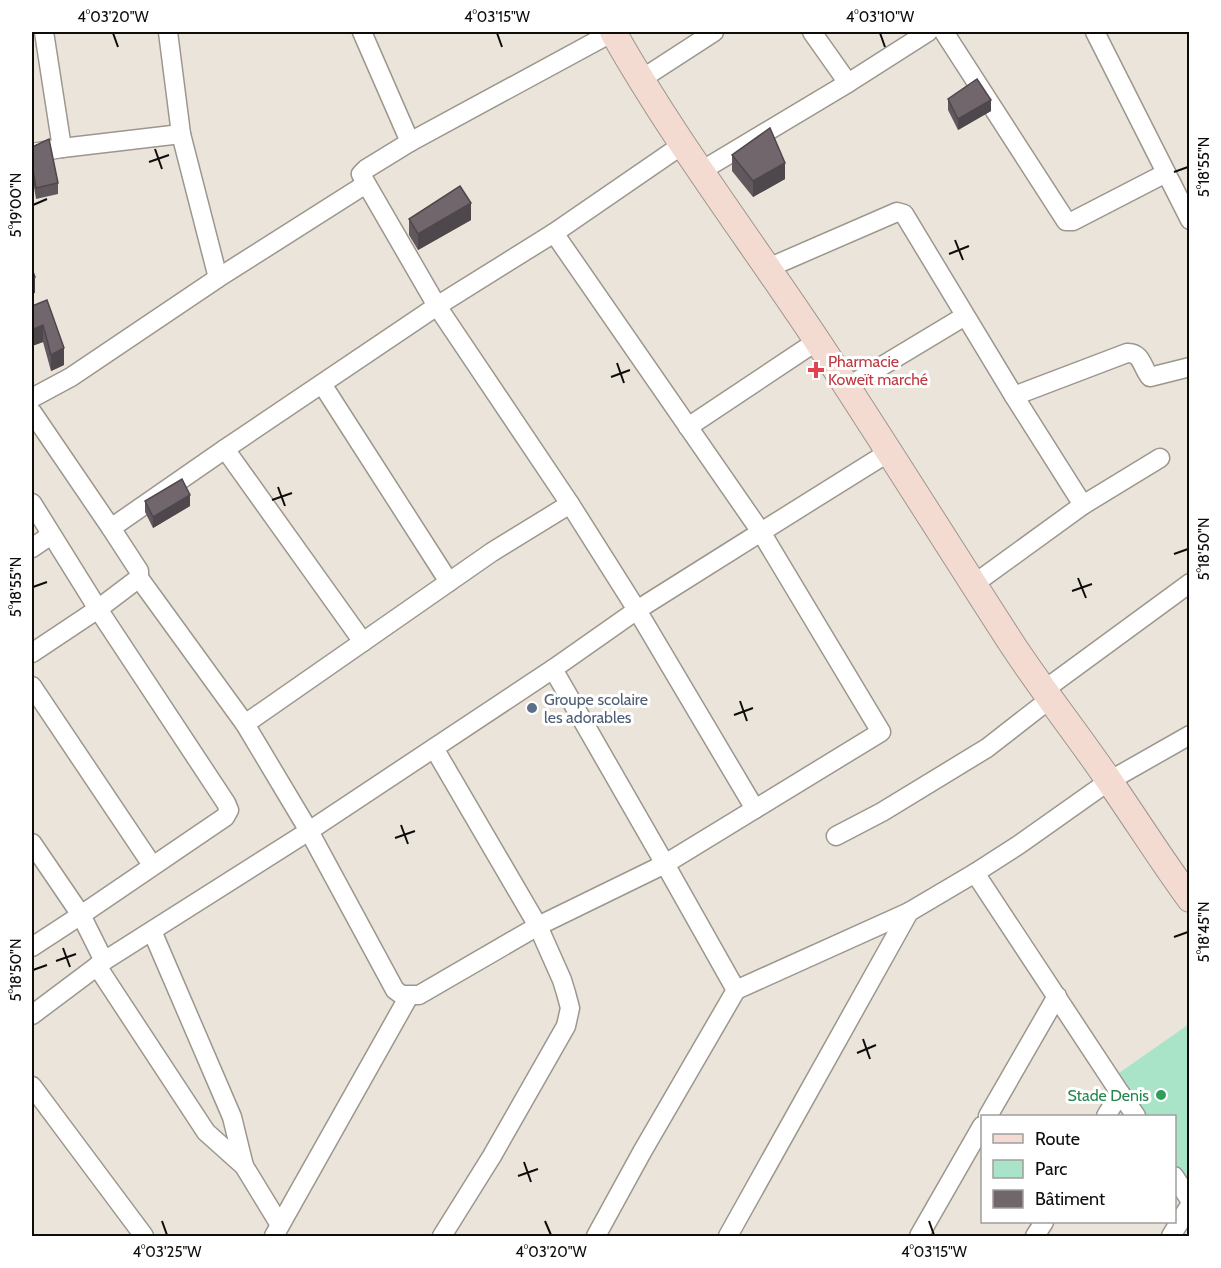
<svg xmlns="http://www.w3.org/2000/svg" width="1221" height="1268" font-family="Cabin,sans-serif">
<style>
.green{fill:#aae4c8}
.lines{fill:none;stroke-linecap:round;stroke-linejoin:round}
.street-casing{stroke:#9c968d;stroke-width:21}
.secondary-casing{stroke:#9c968d;stroke-width:28}
.street{stroke:#fff;stroke-width:18}
.secondary{stroke:#f4dbd1;stroke-width:26}
.wall{fill:#60585c}
.shaded-wall{fill:#4e474b}
.building{fill:#70666b;stroke:#4e474b;stroke-width:1.5}
.ticks{fill:none;stroke:#0f0d0a;stroke-width:2}
.health-dot{fill:#e0444e;stroke:#fff;stroke-width:2}
.service-dot{fill:#5c6f8a;stroke:#fff;stroke-width:2}
.leisure-dot{fill:#2e9e5b;stroke:#fff;stroke-width:2}
.labels{text-anchor:middle;stroke-width:6;stroke-linejoin:round;paint-order:stroke}
.health-label{font-size:16px;fill:#be3a42;stroke:#fff;text-anchor:start}
.service-label{font-size:16px;fill:#4e5e75;stroke:#fff;text-anchor:start}
.leisure-label{font-size:16px;fill:#27864d;stroke:#fff;text-anchor:end}
.neatline{fill:none;stroke:#0f0d0a;stroke-width:2}
.ticks-label{font-size:15px;text-anchor:middle;fill:#0f0d0a}
</style>
<rect width="100%" height="100%" fill="#ebe4db"/>
<polygon class="green" points="1189,1024 1189,1187 1175,1163 1174,1116 1146,1116 1119,1073"/>
<g class="lines">
<g class="street-casing">
<g id="street">
<polyline points="44,32 62,148"/>
<polyline points="168,32 181,134 218,278"/>
<polyline points="362,32 410,142 366,169 361,174 363,178 437,306 570,504 637,610 755,809"/>
<polyline points="812,32 848,83"/>
<polyline points="944,32 1066,221 1073,221 1166,173"/>
<polyline points="1095,32 1190,220"/>
<polyline points="640,80 714,32"/>
<polyline points="410,142 613,32"/>
<polyline points="32,153 62,148 181,134"/>
<polyline points="701,171 848,83 928,32"/>
<polyline points="768,268 897,212 904,214 1014,396 1083,505"/>
<polyline points="322,384 449,582"/>
<polyline points="847,387 965,316"/>
<path d="M1014,396L1127,353C1142,352 1142,368 1150,377L1190,367"/>
<polyline points="32,398 71,377 218,278 366,184"/>
<polyline points="32,412 111,528"/>
<polyline points="688,427 817,341"/>
<polyline points="225,449 363,642"/>
<polyline points="889,452 761,532 881,732 665,864 736,990 909,912"/>
<polyline points="32,503 98,609 32,653"/>
<polyline points="32,548 51,535"/>
<polyline points="139,578 245,724 309,831 395,990 402,995 419,995 538,926 665,864 553,669"/>
<polyline points="974,584 1083,505 1160,458"/>
<polyline points="32,686 152,865"/>
<polyline points="1044,690 1190,583"/>
<polyline points="245,724 492,552 570,504"/>
<polyline points="434,748 538,926 562,980 566,993 570,1008 566,1026 492,1156 442,1236"/>
<polyline points="836,836 882,812 987,748 1050,699"/>
<polyline points="32,843 81,915 32,947"/>
<polyline points="152,931 232,1117 244,1166"/>
<polyline points="104,961 81,915 225,817 229,810 226,803 98,609 139,578 139,571 111,528 225,449 437,306 554,233 682,145"/>
<polyline points="97,966 206,1132 244,1166 280,1225"/>
<polyline points="32,1015 104,961 309,831 553,669 637,610 761,532 554,233"/>
<polyline points="32,1086 144,1236"/>
<polyline points="1120,1093 975,873 1020,844 1109,781 1190,735"/>
<polyline points="988,1116 1057,996"/>
<polyline points="1106,1116 1120,1093 1136,1116"/>
<polyline points="1174,1176 1190,1200"/>
<polyline points="274,1236 409,996"/>
<polyline points="596,1236 642,1152 736,990"/>
<polyline points="728,1236 909,912 975,873"/>
<polyline points="919,1236 982,1126"/>
<polyline points="1035,1236 1044,1222"/>
<polyline points="1171,1236 1190,1205"/>
</g>
</g>
<g class="secondary-casing">
<path id="secondary" d="M613,32C674,140 749,238 818,342C883,441 946,542 1010,641C1042,690 1078,735 1110,782C1137,821 1162,861 1190,899"/>
</g>
<use href="#street" class="street"/>
<use href="#secondary" class="secondary"/>
</g>
<g class="wall">
<polygon points="948,99 991,111 958,130 948,110"/>
<polygon points="32,147 58,183 58,194 36,199 32,175"/>
<polygon points="732,155 785,179 753,197 732,171"/>
<polygon points="409,219 471,220 418,250 409,235"/>
<polygon points="32,306 64,365 51,371 43,342 32,346"/>
<polygon points="145,501 190,506 153,528 145,512"/>
</g>
<g class="shaded-wall">
<polygon points="991,100 991,111 958,130 958,119"/>
<polygon points="785,163 785,179 753,197 753,181"/>
<polygon points="32,188 33,188 33,204 32,205"/>
<polygon points="471,203 471,220 418,250 418,234"/>
<polygon points="35,277 35,293 32,294 32,278"/>
<polygon points="43,325 43,342 32,346 32,330"/>
<polygon points="64,348 64,365 51,371 51,355"/>
<polygon points="190,495 190,506 153,528 153,517"/>
</g>
<g class="building">
<polygon points="977,79 991,100 958,119 948,99"/>
<polygon points="770,128 785,163 753,181 732,155"/>
<polygon points="49,139 58,183 36,188 32,164 32,147"/>
<polygon points="460,186 471,203 418,234 409,219"/>
<polygon points="32,269 35,277 32,278"/>
<polygon points="47,300 64,348 51,355 43,325 32,330 32,306"/>
<polygon points="182,479 190,495 153,517 145,501"/>
</g>
<path class="ticks" d="M113,33L118,47M497,33L502,47M880,33L885,47M155,149L162,169M149,162L169,155M1174,172L1188,167M33,205L47,199M955,240L963,260M949,254L969,246M617,363L624,383M611,377L630,370M278,487L285,506M272,500L292,493M1174,554L1188,549M1078,578L1086,598M33,587L47,582M1072,591L1092,584M740,701L747,721M734,715L753,708M401,825L408,844M395,838L415,831M1174,937L1188,932M63,948L70,967M56,961L76,954M33,970L47,965M863,1039L870,1059M857,1053L876,1045M524,1162L531,1182M518,1176L538,1169M162,1221L167,1235M545,1221L551,1235M929,1221L934,1235"/>
<path class="health-dot" d="M813 361h6v6h6v6h-6v6h-6v-6h-6v-6h6z"/>
<circle class="service-dot" cx="532" cy="708" r="6"/>
<circle class="leisure-dot" cx="1161" cy="1095" r="6"/>
<g class="labels">
<g class="health-label">
<text x="828" y="367">Pharmacie<tspan x="828" dy="18">Koweït marché</tspan></text>
</g>
<g class="service-label">
<text x="544" y="705">Groupe scolaire<tspan x="544" dy="18">les adorables</tspan></text>
</g>
<g class="leisure-label">
<text x="1149" y="1101">Stade Denis</text>
</g>
</g>
<rect width="1221" height="1268" fill="none" stroke="#ffffff" stroke-width="66"/>
<rect x="981" y="1115" width="195" height="108" fill="#ffffff" stroke="#9f9e9d" stroke-width="1.5"/>
<rect x="993" y="1134" width="30" height="9" fill="#f4dbd1" stroke="#9f9e9d" stroke-width="1.5"/>
<text x="1035" y="1145" font-size="18" fill="#0f0d0a">Route</text>
<rect x="993" y="1160" width="30" height="18" fill="#aae4c8" stroke="#9f9e9d" stroke-width="1.5"/>
<text x="1035" y="1175" font-size="18" fill="#0f0d0a">Parc</text>
<rect x="993" y="1190" width="30" height="18" fill="#70666b" stroke="#9f9e9d" stroke-width="1.5"/>
<text x="1035" y="1205" font-size="18" fill="#0f0d0a">Bâtiment</text>
<rect x="33" y="33" width="1155" height="1202" class="neatline"/>
<g class="ticks-label">
<text x="113" y="22">4°03'20"W</text>
<text x="497" y="22">4°03'15"W</text>
<text x="880" y="22">4°03'10"W</text>
<text transform="translate(1204 167) rotate(-90)" y="5">5°18'55"N</text>
<text transform="translate(16 205) rotate(-90)" y="5">5°19'00"N</text>
<text transform="translate(1204 549) rotate(-90)" y="5">5°18'50"N</text>
<text transform="translate(16 587) rotate(-90)" y="5">5°18'55"N</text>
<text transform="translate(1204 932) rotate(-90)" y="5">5°18'45"N</text>
<text transform="translate(16 970) rotate(-90)" y="5">5°18'50"N</text>
<text x="167" y="1257">4°03'25"W</text>
<text x="551" y="1257">4°03'20"W</text>
<text x="934" y="1257">4°03'15"W</text>
</g>
</svg>
